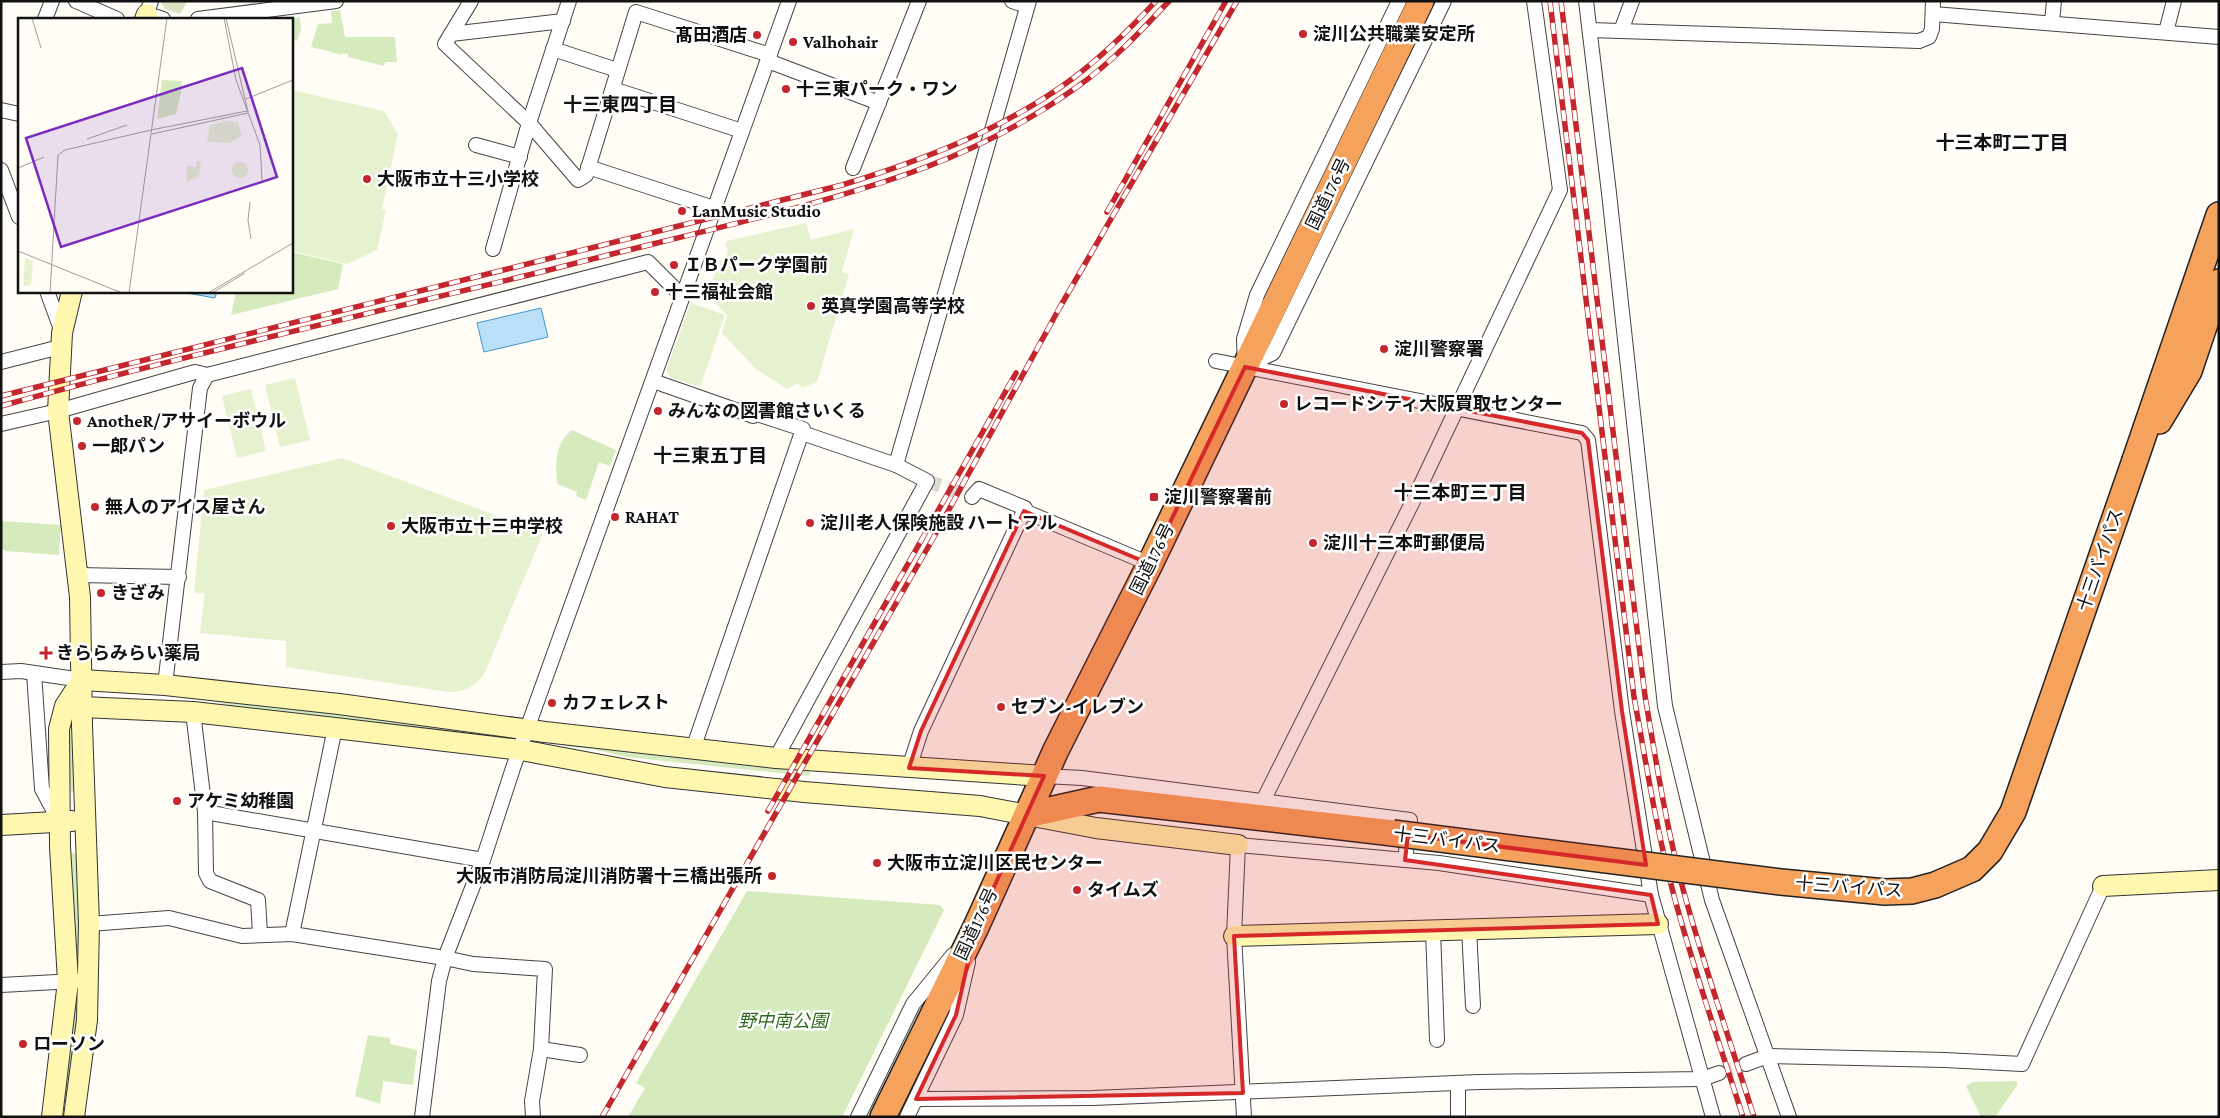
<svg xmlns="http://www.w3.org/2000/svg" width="2220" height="1118" font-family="'Crimson Pro','Noto Sans JP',serif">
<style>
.green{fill:#d5ebbd}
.cemetery{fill:#d9e3c4}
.pitch{fill:#e6f2cf}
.water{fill:#b9e0f7;stroke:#3f96cf}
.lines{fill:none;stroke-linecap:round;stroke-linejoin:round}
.street-tunnel{stroke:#dbdad3;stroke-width:14;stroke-dasharray:14 7;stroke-linecap:butt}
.street-casing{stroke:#444;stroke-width:16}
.secondary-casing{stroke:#333;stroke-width:22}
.highway-casing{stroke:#222;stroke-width:28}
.street{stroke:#fff;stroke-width:14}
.secondary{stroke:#fff6b0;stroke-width:20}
.highway{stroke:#f5a25d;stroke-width:25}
.rail-casing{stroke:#c4262e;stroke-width:5.5}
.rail{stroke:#fff;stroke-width:4;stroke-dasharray:11;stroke-linecap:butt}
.highway-bridge-casing{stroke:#222;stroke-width:28;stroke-linecap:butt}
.highway-bridge{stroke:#f5a25d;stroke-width:25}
.marked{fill:#d62828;fill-opacity:0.2;stroke:#d62828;stroke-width:4;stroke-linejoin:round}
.poi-dot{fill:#c4262e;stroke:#fff;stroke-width:2}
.labels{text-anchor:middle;stroke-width:5;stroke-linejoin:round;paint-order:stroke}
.poi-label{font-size:18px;font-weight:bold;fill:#111;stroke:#fff;text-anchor:start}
.street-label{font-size:18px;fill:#111;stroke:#fff}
.park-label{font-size:18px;font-style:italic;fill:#2f6b1f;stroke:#fff}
.neighbourhood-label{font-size:19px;font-weight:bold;fill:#111;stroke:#fff}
.inset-road{fill:none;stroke:#a09f9a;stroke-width:1}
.view{fill:#7b2cbf;fill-opacity:0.15;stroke:#7b2cbf;stroke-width:2.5}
.inset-edge{fill:none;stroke:#111;stroke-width:2.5}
</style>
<rect width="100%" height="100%" fill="#fffdf5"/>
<g class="green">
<polygon points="340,10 345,37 395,37 397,62 385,62 384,66 348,57 348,54 343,53 342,55 311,47 318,24 332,23 331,11"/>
<polygon points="300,17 301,30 297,41 291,39 291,19"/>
<polygon points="291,252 343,264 338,289 231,315 236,291 291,291"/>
<path d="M572,430L616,450L610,466L599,462L586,500L576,496L577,492L557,484C556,464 554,444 572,430Z"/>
<polygon points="1,521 61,525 59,555 6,551 1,548"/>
<polygon points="121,692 204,696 490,736 489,738 252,710 197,698"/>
<polygon points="71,729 75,791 71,792 68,730"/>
<polygon points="564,743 733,764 809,771 811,774 808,776 626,757 596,750 564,746"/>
<polygon points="70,852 78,854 81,954 79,957 75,957 68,855"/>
<polygon points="747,891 940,905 944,910 842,1117 628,1117 645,1088 636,1083"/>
<polygon points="73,1006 79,1009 67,1101 63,1102"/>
<polygon points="368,1035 390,1038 390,1044 417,1050 413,1085 383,1081 380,1104 355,1096"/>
<polygon points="2017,1081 2017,1086 1995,1117 1981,1117 1966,1086 1973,1082"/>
</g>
<polygon class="cemetery" points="160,1 188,1 180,14 165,9"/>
<g class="pitch">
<polygon points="291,90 384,111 398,134 382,209 386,210 377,250 347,264 291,251"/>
<polygon points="806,223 811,240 854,229 842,272 849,274 817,382 802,388 798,383 787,389 756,369 722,333 727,315 707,294 720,260 726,258 728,250 725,245 727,241"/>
<polygon points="691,303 725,315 700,387 670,377 666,370"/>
<polygon points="295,378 310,440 280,447 265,385"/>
<polygon points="251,389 266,451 237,458 222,396"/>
<path d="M342,458L543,533L485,672C477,686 464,693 448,692L286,667V641L200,633L205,594L194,592L204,490Z"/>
</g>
<g class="water">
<polygon points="187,291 217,291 215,298 187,293"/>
<polygon points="541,308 548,337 484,352 477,323"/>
</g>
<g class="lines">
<g class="street-tunnel">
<polyline points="927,481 972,497"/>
<polyline points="1719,1073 1746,1064"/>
</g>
<g class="street-casing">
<g id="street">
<polyline points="76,1 117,19"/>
<polyline points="151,1 147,14 163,19"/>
<polyline points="471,1 445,44 529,123 578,180 586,175 636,12 770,55"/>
<polyline points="1012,1 1027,6"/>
<polyline points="1399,1 1257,295 1244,339 1245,367 1273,353 1444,1"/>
<polyline points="1586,1 1609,193 1665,706 1712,900 1789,1117"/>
<polyline points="1933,14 2219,37"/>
<polyline points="45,19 52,1"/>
<polyline points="198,19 336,1"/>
<polyline points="2052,22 2054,1"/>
<polyline points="1590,30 1919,41 1929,37 1932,29 1933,1"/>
<polyline points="1621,31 1632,1"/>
<polyline points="2166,32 2174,1"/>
<polyline points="451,34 563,21"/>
<polyline points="553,49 617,70"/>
<polyline points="768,61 879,103"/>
<polyline points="613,89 742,131"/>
<polyline points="1,110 19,114"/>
<polyline points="476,145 520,157"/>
<polyline points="588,167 714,208"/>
<polyline points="853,168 919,1"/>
<polyline points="1,170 19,217"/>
<polyline points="493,249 529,123 569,1"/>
<polyline points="47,291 62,332"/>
<polyline points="1216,361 1582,433 1588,440 1622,711 1651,895 1713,1117"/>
<polyline points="1,362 60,347"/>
<polyline points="653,381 753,416 754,413 803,429 693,749"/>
<polyline points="1,424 58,411 195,372 207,375 648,262 682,296"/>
<polyline points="896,465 1029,1"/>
<polyline points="972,497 979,489 1025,508 1024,511 1150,564"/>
<polyline points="78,575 179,577"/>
<polyline points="1,672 21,671 82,680"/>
<polyline points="34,673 42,789 58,819"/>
<polyline points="165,685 200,388 207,375"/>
<polyline points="193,712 205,812 206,873 210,881 258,900 260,934"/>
<polyline points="776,758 927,481 896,465 802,433"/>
<polyline points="909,768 921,731 1024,511"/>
<polyline points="1044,776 1082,778 1410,820 1405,860"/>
<polyline points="1263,801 1415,497 1560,190 1534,1"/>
<polyline points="205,812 483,860"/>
<polyline points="89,924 169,918 242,936 292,934 445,958 473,964 545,969 541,1049 532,1101 533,1117"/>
<polyline points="1469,929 1473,1006"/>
<polyline points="1433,930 1437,1040"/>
<polyline points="292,934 335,728"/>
<polyline points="1,985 75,981"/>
<polyline points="541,1049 580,1055"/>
<polyline points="1746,1064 1768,1056 1945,1060 2022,1064 2103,886"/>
<polyline points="1458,1083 1458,1117"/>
<polyline points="916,1099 1093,1098 1479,1082 1702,1079 1719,1073"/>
<polyline points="422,1117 439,981 445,958 483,860 513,768 789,1"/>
<polyline points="858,1117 913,1004 953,955"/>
<polyline points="907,1117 956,1015 968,962"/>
<polyline points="1244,1117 1234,936 1238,845 1439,863 1651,895"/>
</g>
</g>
<g class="secondary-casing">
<g id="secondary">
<polyline points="145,19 147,14"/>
<polyline points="72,291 62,333 58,411 80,597 82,725 89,924 87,1020 74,1117"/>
<polyline points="82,680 165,685 339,704 545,732 776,758 1044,776"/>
<polyline points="82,707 193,712 335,728 521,750 665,777 804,792 980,806 1096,828 1238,845"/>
<polyline points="1,825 72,821"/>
<polyline points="2103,886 2219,880"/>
<polyline points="1234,936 1658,924"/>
<polyline points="52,1117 68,981 60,847 59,729 65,706 82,680"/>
</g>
</g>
<g class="highway-casing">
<g id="highway">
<polyline points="2159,421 2189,371 2219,282"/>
<polyline points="2135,460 2219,215"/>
<polyline points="1027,815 1099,799 1393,833"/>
<polyline points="883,1117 976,927 1056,750 1150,564 1421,1"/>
</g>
</g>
<use href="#street" class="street"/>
<use href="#secondary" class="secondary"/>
<use href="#highway" class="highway"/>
<g class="rail-casing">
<g id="rail">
<path d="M1550,1L1634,697C1646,762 1656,828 1673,892C1693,968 1719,1042 1743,1117"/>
<path d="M1561,1L1645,696C1656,761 1666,826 1683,889C1704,966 1730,1041 1754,1117"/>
<polyline points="1107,212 1226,1"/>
<path d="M1,396L842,185C923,160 1003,130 1072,79C1103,56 1130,29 1156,1"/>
<path d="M1,406C181,356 364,315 545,271C618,252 692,235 765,216C880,186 979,157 1077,87C1111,63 1140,32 1169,1"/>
<polyline points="768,811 1016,373"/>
<polyline points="602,1117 935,535 1060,307 1237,1"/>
</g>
</g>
<use href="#rail" class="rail"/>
<g class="highway-bridge-casing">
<polyline id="highway-bridge" points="1393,833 1781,882 1885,892 1912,891 1935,885 1972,869 1990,851 2013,812 2135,460"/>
</g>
<use href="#highway-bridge" class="highway-bridge"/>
</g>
<path class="marked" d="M1245,367L1582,433L1588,440L1622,711L1646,865L1408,835L1405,860L1651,895L1658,924L1234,936L1243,1093L916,1099L956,1015L976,927L1044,776L909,768L921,731L1024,511L1150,564Z"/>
<g class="poi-dot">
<circle cx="1303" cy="34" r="5"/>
<circle cx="757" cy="35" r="5"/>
<circle cx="793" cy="42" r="5"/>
<circle cx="786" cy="89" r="5"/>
<circle cx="367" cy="179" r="5"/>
<circle cx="682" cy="211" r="5"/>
<circle cx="674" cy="265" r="5"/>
<circle cx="655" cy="292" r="5"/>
<circle cx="811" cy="306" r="5"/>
<circle cx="1384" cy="349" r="5"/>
<circle cx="1284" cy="404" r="5"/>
<circle cx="658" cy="411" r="5"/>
<circle cx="77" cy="421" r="5"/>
<circle cx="82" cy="446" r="5"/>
<rect x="1149" y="492" width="10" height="10" rx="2.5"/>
<circle cx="95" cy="507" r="5"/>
<circle cx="615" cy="517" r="5"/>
<circle cx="810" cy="523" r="5"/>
<circle cx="391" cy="526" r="5"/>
<circle cx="1313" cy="543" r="5"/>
<circle cx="101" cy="593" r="5"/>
<path d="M43.5 645.5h5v5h5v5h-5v5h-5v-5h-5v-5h5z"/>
<circle cx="552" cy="703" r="5"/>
<circle cx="1001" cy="707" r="5"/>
<circle cx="177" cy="801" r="5"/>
<circle cx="877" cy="863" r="5"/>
<circle cx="772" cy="876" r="5"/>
<circle cx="1077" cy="890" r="5"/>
<circle cx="23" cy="1044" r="5"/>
</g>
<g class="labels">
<g class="poi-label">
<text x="1313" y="40">淀川公共職業安定所</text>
<text x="747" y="41" text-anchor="end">髙田酒店</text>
<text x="803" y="48">Valhohair</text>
<text x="796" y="95">十三東パーク・ワン</text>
<text x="377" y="185">大阪市立十三小学校</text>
<text x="692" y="217">LanMusic Studio</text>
<text x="684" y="271">ＩＢパーク学園前</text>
<text x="665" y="298">十三福祉会館</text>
<text x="821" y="312">英真学園高等学校</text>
<text x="1394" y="355">淀川警察署</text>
<text x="1294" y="410">レコードシティ大阪買取センター</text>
<text x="668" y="417">みんなの図書館さいくる</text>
<text x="87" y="427">AnotheR/アサイーボウル</text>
<text x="92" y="452">一郎パン</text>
<text x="1164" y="503">淀川警察署前</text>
<text x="105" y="513">無人のアイス屋さん</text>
<text x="625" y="523">RAHAT</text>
<text x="820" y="529">淀川老人保険施設 ハートフル</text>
<text x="401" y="532">大阪市立十三中学校</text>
<text x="1323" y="549">淀川十三本町郵便局</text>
<text x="111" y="599">きざみ</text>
<text x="56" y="659">きららみらい薬局</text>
<text x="562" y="709">カフェレスト</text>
<text x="1011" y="713">セブン-イレブン</text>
<text x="187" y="807">アケミ幼稚園</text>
<text x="887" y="869">大阪市立淀川区民センター</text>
<text x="762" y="882" text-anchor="end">大阪市消防局淀川消防署十三橋出張所</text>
<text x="1087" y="896">タイムズ</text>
<text x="33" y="1050">ローソン</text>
</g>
<g class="street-label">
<text transform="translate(1328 194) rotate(-64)" y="6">国道176号</text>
<text transform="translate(1152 559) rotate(-64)" y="6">国道176号</text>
<text transform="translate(2100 560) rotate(-71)" y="6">十三バイパス</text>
<text transform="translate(1447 840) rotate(7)" y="6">十三バイパス</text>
<text transform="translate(1849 887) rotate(4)" y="6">十三バイパス</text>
<text transform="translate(976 924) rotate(-65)" y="6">国道176号</text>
</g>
<g class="park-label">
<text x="783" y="1027">野中南公園</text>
</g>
<g class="neighbourhood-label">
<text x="620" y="111">十三東四丁目</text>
<text x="2002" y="149">十三本町二丁目</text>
<text x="710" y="462">十三東五丁目</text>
<text x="1460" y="499">十三本町三丁目</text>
</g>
</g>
<g transform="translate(18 18)">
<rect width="275" height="275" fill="#fffdf5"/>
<path d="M144,62L164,63L163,74L158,96L139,101Z" fill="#d5ebbd"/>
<path d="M210,103L220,104L224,118L211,125L189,124L192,107ZM179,143L183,144L181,158L169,164L168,148L178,149ZM214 152a8 8 0 1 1 16 0a8 8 0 1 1-16 0ZM7,240L15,243L13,267L5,268Z" fill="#e6f2cf"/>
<path class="inset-road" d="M14,0L23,30M206,0L218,62L242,127L244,162M208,0L230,94M228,81L275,62M133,112L229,93M134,116L230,95M69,121L109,107M0,150L26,139M232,184L230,202L233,221M0,233L104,275M32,275L40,137L47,132L133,112M111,275L149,0M190,275L275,225M194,275L227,255"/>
<path class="view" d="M224,50L259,159L43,229L8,120Z"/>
<rect width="275" height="275" class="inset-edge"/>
</g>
<rect width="2220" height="1118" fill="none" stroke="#111111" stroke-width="5"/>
</svg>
